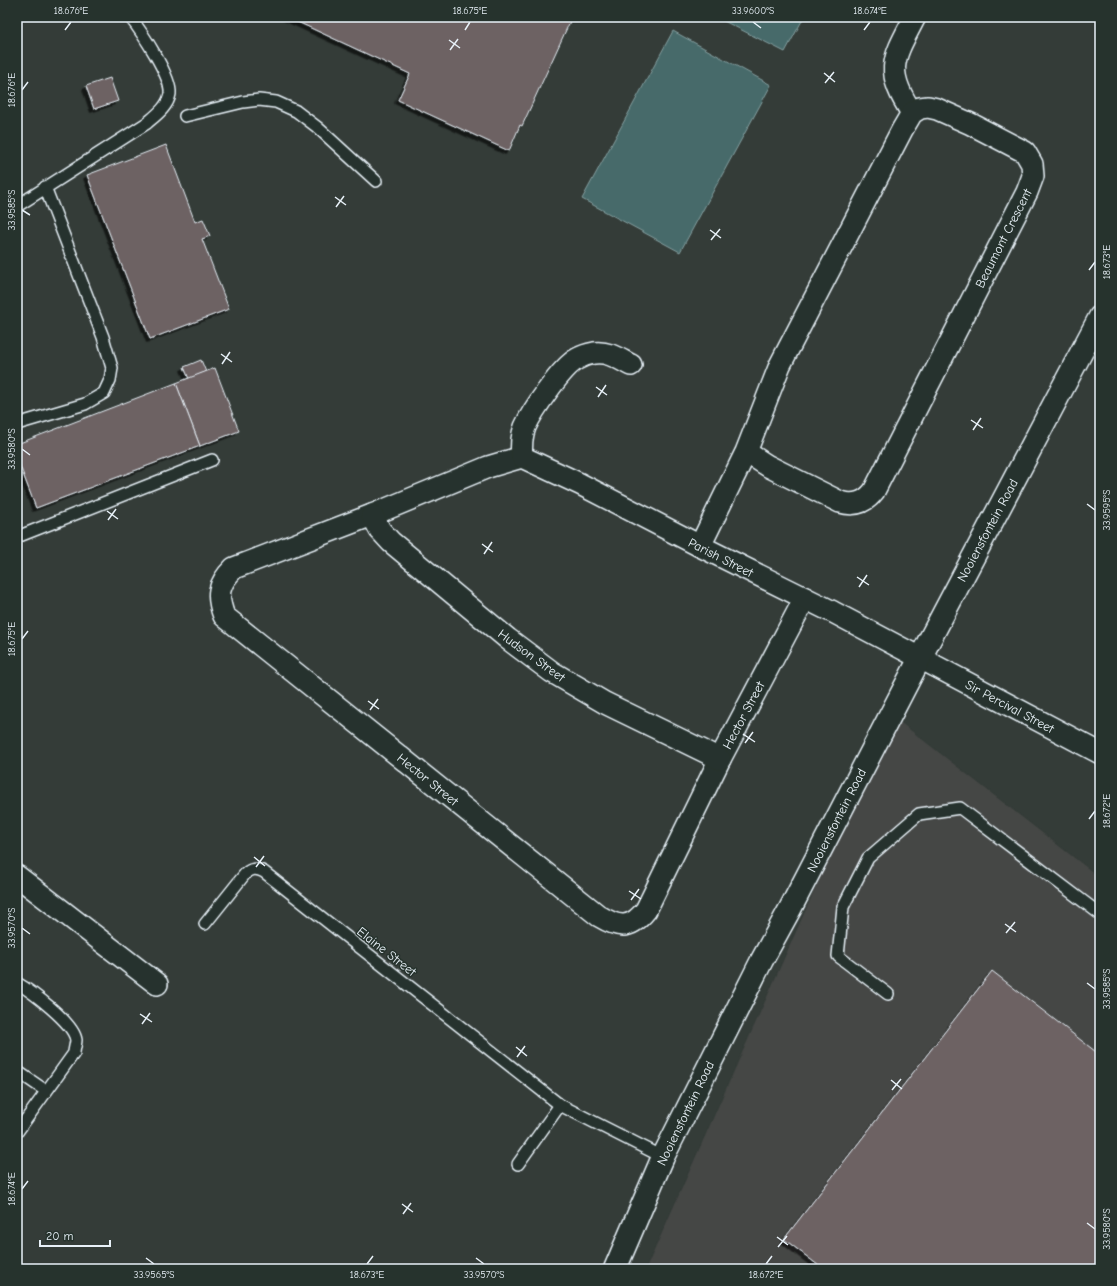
<svg xmlns="http://www.w3.org/2000/svg" width="1117" height="1286" font-family="'Comic Neue',sans-serif">
<style>
.built{fill:#454745}
.water{fill:#466b6a;stroke:#87a1a3}
.building{fill:#6d6264;stroke:#e8f1f8;filter:url(#shadow)}
.lines{fill:none;stroke-linecap:round;stroke-linejoin:round}
.service-casing{stroke:#e8f1f8;stroke-width:14}
.minor-casing{stroke:#e8f1f8;stroke-width:24}
.tertiary-casing{stroke:#e8f1f8;stroke-width:25}
.service{stroke:#26332d;stroke-width:11}
.minor{stroke:#26332d;stroke-width:21}
.tertiary{stroke:#26332d;stroke-width:22}
.ticks{fill:none;stroke:#e8f1f8;stroke-width:1.5}
.labels{text-anchor:middle;stroke-width:3;stroke-linejoin:round;paint-order:stroke}
.street-label{font-size:13px;fill:#e8f1f8;stroke:#26332d}
.neatline{fill:none;stroke:#e8f1f8;stroke-width:1.5}
.ticks-label{font-size:10px;text-anchor:middle;fill:#e8f1f8}
</style>
<defs>
<filter id="shadow"><feDropShadow dx="-3.5" dy="3.5" stdDeviation="0" flood-color="#0009"/></filter>
</defs>
<rect width="100%" height="100%" fill="#343c38"/>
<filter id="ink" filterUnits="userSpaceOnUse"><feTurbulence type="fractalNoise" baseFrequency=".025" numOctaves="2"/><feDisplacementMap in="SourceGraphic" scale="8" xChannelSelector="R" yChannelSelector="G"/><feConvolveMatrix kernelMatrix="1 2 1 2 8 2 1 2 1" color-interpolation-filters="sRGB"/></filter>
<g filter="url(#ink)">
<polygon class="built" points="892,716 1100,878 1100,1269 646,1269"/>
<g class="water">
<polygon points="716,17 804,17 785,52"/>
<polygon points="673,31 771,85 680,252 582,199"/>
</g>
<g class="building">
<polygon points="287,17 572,17 522,126 520,125 509,151 398,100 410,74"/>
<polygon points="110,78 118,101 94,109 86,86"/>
<polygon points="166,145 195,222 203,219 206,226 210,236 202,239 229,309 150,339 87,175"/>
<polygon points="201,360 206,372 189,379 184,367"/>
<polygon points="215,368 239,431 200,446 176,383"/>
<polygon points="176,383 200,446 36,508 17,458 17,444"/>
<polygon points="992,971 1100,1055 1100,1269 823,1269 784,1239"/>
</g>
<g class="lines">
<g class="service-casing">
<g id="service">
<polyline points="185,116 243,102 259,100 276,102 296,111 317,127 376,181"/>
<path d="M17,206L147,123C155,116 168,107 170,94C172,77 141,31 130,17"/>
<polyline points="17,424 85,404 104,393 110,380 112,368 103,337 45,187"/>
<polyline points="17,537 212,460"/>
<path d="M205,924L245,874C251,868 257,868 264,872L560,1105L663,1157"/>
<path d="M17,983C31,991 74,1023 76,1040C76,1044 74,1049 74,1053L17,1132"/>
<polyline points="888,994 838,956 843,907 868,858 919,814 960,808 1100,914"/>
<polyline points="17,1071 46,1091"/>
<polyline points="518,1164 560,1105"/>
</g>
</g>
<g class="minor-casing">
<g id="minor">
<path d="M912,113C884,70 893,59 915,17"/>
<path d="M522,457L488,467L372,515L234,568C218,584 216,595 224,616L599,916C619,928 630,930 646,910L720,759L805,598"/>
<polyline points="522,457 580,484 700,546 833,612 1100,753"/>
<path d="M522,457C521,447 521,437 525,427C532,411 562,367 577,359C582,356 588,354 594,353C608,351 619,359 631,365"/>
<polyline points="372,515 380,530 391,542 508,639 552,672 605,703 720,759"/>
<path d="M700,546L746,452L780,365L902,130L912,113L920,108L928,107L937,109L971,124L1025,152L1032,164L1033,176L1027,192L874,491C865,503 854,506 840,502L768,466L746,452"/>
<polyline points="17,876 157,984"/>
</g>
</g>
<g class="tertiary-casing">
<polyline id="tertiary" points="615,1269 663,1157 762,960 790,909 920,658 1100,317"/>
</g>
<use href="#service" class="service"/>
<use href="#minor" class="minor"/>
<use href="#tertiary" class="tertiary"/>
</g>
</g>
<path class="ticks" d="M753,22L761,28M65,30L71,22M465,30L470,22M864,30L870,22M449,40L460,48M450,50L458,39M824,73L835,82M825,83L834,72M22,90L28,82M335,197L346,205M336,207L344,196M22,210L30,215M710,230L721,238M711,240L720,229M1089,270L1095,262M221,354L232,362M222,364L230,352M596,387L607,395M598,397L606,385M971,420L983,428M973,430L981,418M22,449L30,455M1087,504L1095,510M107,511L118,519M108,520L116,509M482,544L493,552M484,554L492,542M857,577L869,585M859,587L867,575M22,639L28,631M368,701L379,709M370,710L378,699M743,734L755,742M745,743L753,732M1089,819L1095,811M254,857L265,866M256,867L264,856M629,891L641,899M631,900L639,889M1005,924L1016,932M22,928L30,934M1006,933L1015,922M1087,983L1095,989M140,1014L152,1022M142,1024L150,1013M516,1047L527,1056M517,1057L525,1046M891,1080L902,1089M892,1090L901,1079M22,1189L28,1181M402,1204L413,1212M403,1214L411,1203M1087,1223L1095,1229M777,1237L788,1245M778,1247L787,1236M146,1258L154,1264M476,1258L484,1264M367,1264L373,1256M766,1264L772,1256"/>
<g class="labels">
<g class="street-label">
<text transform="translate(1003 238) rotate(-63)" y="5">Beaumont Crescent</text>
<text transform="translate(987 530) rotate(-62)" y="5">Nooiensfontein Road</text>
<text transform="translate(721 557) rotate(27)" y="5">Parish Street</text>
<text transform="translate(532 655) rotate(36)" y="5">Hudson Street</text>
<text transform="translate(1010 706) rotate(28)" y="5">Sir Percival Street</text>
<text transform="translate(743 715) rotate(-62)" y="5">Hector Street</text>
<text transform="translate(428 779) rotate(39)" y="5">Hector Street</text>
<text transform="translate(836 820) rotate(-63)" y="5">Nooiensfontein Road</text>
<text transform="translate(387 951) rotate(38)" y="5">Elaine Street</text>
<text transform="translate(685 1113) rotate(-64)" y="5">Nooiensfontein Road</text>
</g>
</g>
<rect width="1117" height="1286" fill="none" stroke="#26332d" stroke-width="44"/>
<path d="M40 1240v6h70v-6" fill="none" stroke="#e8f1f8" stroke-width="2"/>
<text x="46" y="1240" font-size="12" fill="#e8f1f8" stroke="#26332d" stroke-width="3" paint-order="stroke">20 m</text>
<rect x="22" y="22" width="1073" height="1242" class="neatline"/>
<g class="ticks-label">
<text x="71" y="14">18.676°E</text>
<text x="470" y="14">18.675°E</text>
<text x="753" y="14">33.9600°S</text>
<text x="870" y="14">18.674°E</text>
<text transform="translate(11 90) rotate(-90)" y="4">18.676°E</text>
<text transform="translate(11 210) rotate(-90)" y="4">33.9585°S</text>
<text transform="translate(1106 262) rotate(-90)" y="4">18.673°E</text>
<text transform="translate(11 449) rotate(-90)" y="4">33.9580°S</text>
<text transform="translate(1106 510) rotate(-90)" y="4">33.9595°S</text>
<text transform="translate(11 639) rotate(-90)" y="4">18.675°E</text>
<text transform="translate(1106 811) rotate(-90)" y="4">18.672°E</text>
<text transform="translate(11 928) rotate(-90)" y="4">33.9570°S</text>
<text transform="translate(1106 989) rotate(-90)" y="4">33.9585°S</text>
<text transform="translate(11 1189) rotate(-90)" y="4">18.674°E</text>
<text transform="translate(1106 1229) rotate(-90)" y="4">33.9580°S</text>
<text x="154" y="1278">33.9565°S</text>
<text x="367" y="1278">18.673°E</text>
<text x="484" y="1278">33.9570°S</text>
<text x="766" y="1278">18.672°E</text>
</g>
</svg>
